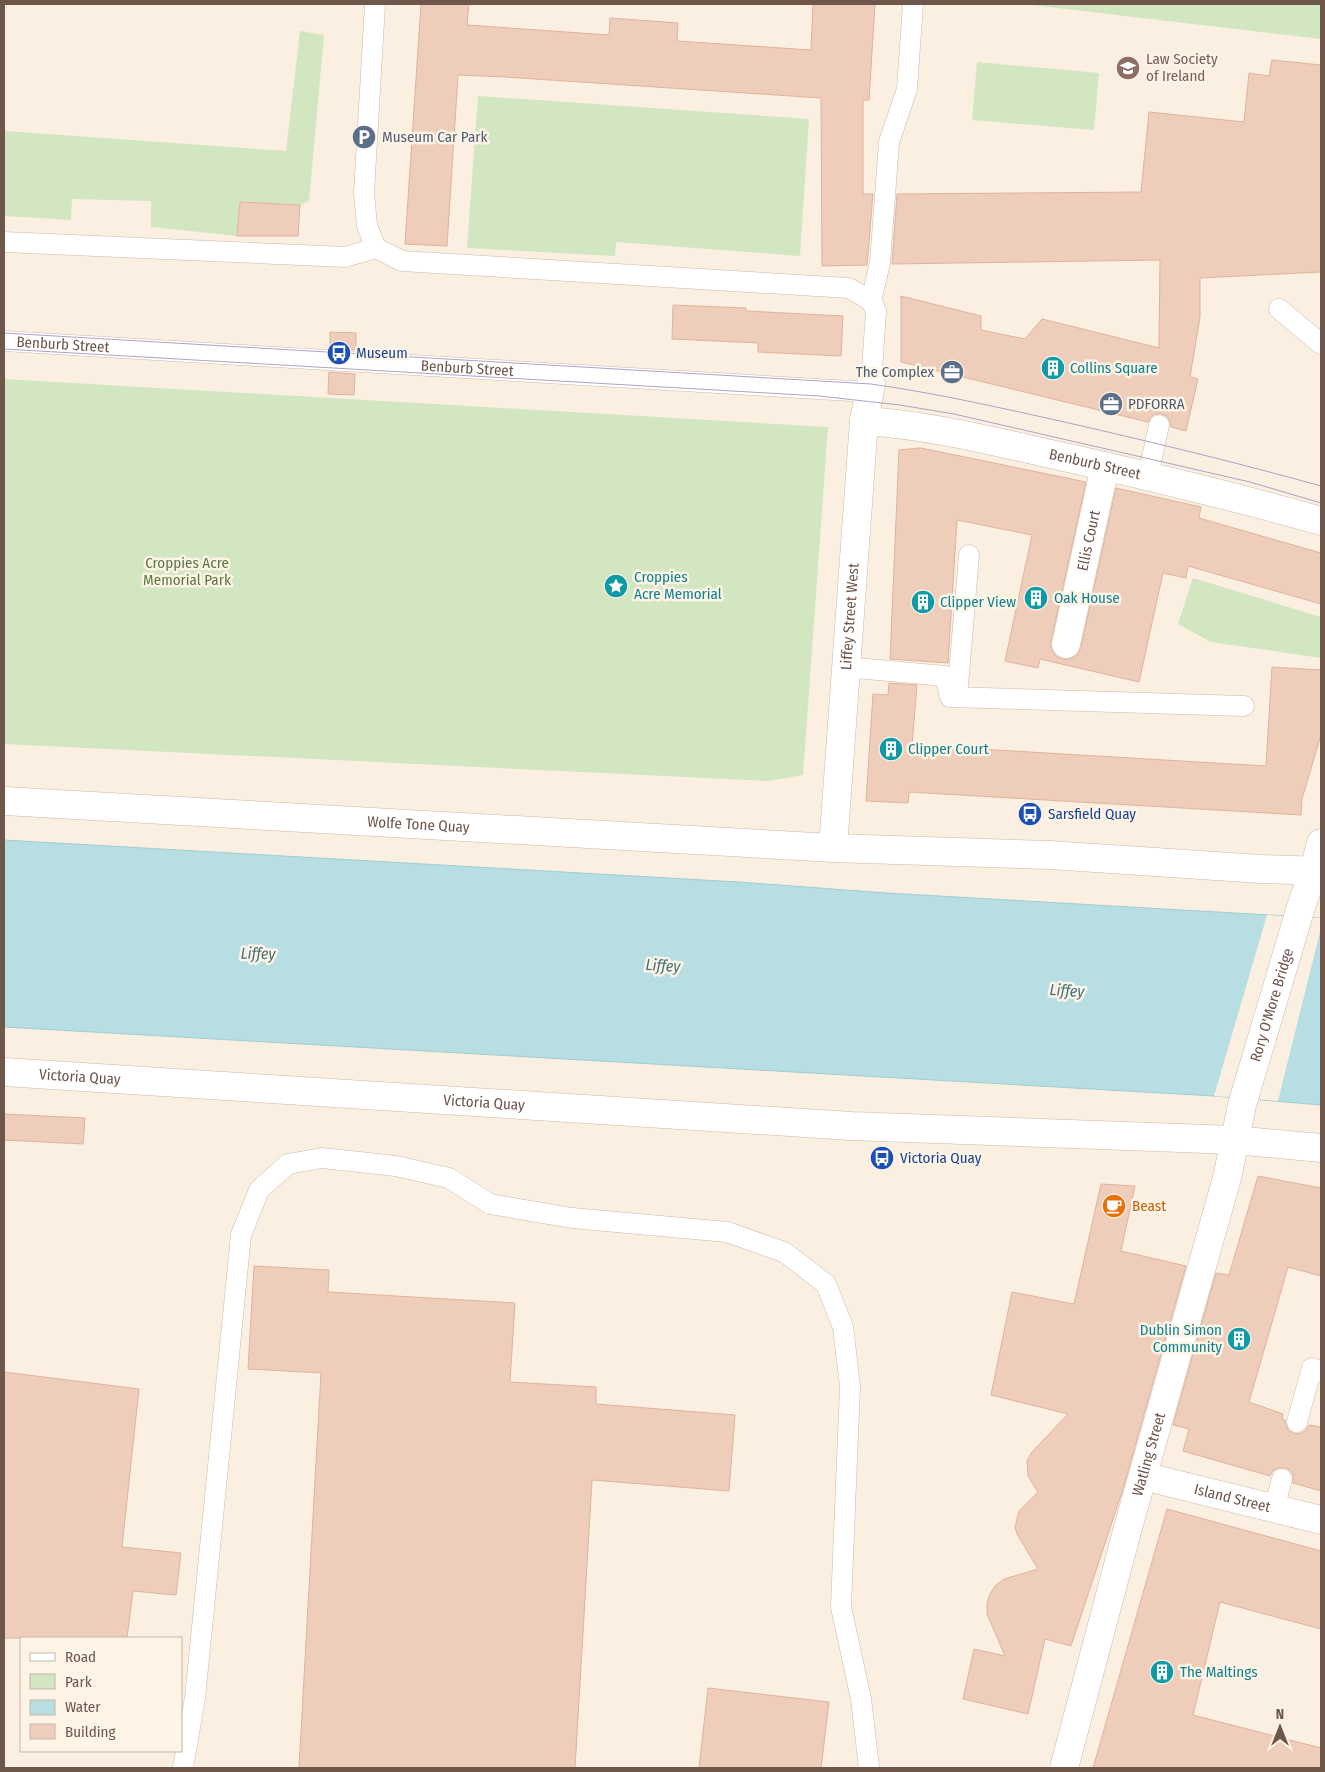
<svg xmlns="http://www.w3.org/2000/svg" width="1325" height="1772" font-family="'Fira Sans Condensed',sans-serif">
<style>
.green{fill:#d2e6c1}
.water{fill:#b7dee2;stroke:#9ecdd3}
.pier{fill:#faefe1}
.building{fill:#eecdba;stroke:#dfb39c}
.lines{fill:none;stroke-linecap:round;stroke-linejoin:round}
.service-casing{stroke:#ccb9ac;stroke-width:21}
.minor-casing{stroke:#ccb9ac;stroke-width:29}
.tertiary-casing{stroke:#ccb9ac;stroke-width:29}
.secondary-casing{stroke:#cfb8a9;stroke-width:29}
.service{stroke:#fff;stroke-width:20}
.minor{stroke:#fff;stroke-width:28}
.tertiary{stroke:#fff;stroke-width:28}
.secondary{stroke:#fff;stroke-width:28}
.tram{stroke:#b1a1c2;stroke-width:1}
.labels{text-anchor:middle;stroke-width:5;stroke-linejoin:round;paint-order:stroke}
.education-label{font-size:15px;fill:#785e54;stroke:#fef4e6;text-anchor:start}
.service-label{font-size:15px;fill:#4e5e75;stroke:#fef4e6;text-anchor:start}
.street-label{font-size:15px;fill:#6f564a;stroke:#fef4e6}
.transit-label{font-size:15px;fill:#164399;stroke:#fef4e6;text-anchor:start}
.culture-label{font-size:15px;fill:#0d838f;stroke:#fef4e6;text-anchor:start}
.park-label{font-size:15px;fill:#577a45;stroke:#fef4e6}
.food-label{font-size:15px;fill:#c56008;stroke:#fef4e6;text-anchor:start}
.water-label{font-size:16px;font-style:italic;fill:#43747b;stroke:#fef4e6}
</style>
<rect width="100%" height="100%" fill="#faefe1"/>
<g class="green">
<polygon points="1023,4 1321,4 1321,39"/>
<polygon points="300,31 324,35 309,201 300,205 240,202 237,236 151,227 151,201 72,199 71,220 4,216 4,131 286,151"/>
<polygon points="977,62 1099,73 1094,130 972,120"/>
<polygon points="478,96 809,119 800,256 616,242 615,256 467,248"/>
<polygon points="4,379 828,427 803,775 768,781 4,744"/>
<polygon points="1193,578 1321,617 1321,658 1211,642 1178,624"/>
</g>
<polygon class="water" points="4,840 738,882 887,893 1321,918 1321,1105 1214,1096 4,1027"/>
<polygon class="pier" points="1267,915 1321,918 1321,928 1278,1101 1214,1096"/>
<g class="building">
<polygon points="421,4 469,4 467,25 609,35 610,18 678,23 677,41 811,50 813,4 875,4 869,100 863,100 863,194 873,194 867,265 822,266 821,98 505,77 458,75 447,246 405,244"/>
<polygon points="1272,60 1321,65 1321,272 1200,278 1200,317 1190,377 1198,379 1186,431 1171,427 1170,421 1167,416 1162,414 1155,414 1151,417 1148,422 901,362 901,296 981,316 981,330 1025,339 1042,319 1159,348 1160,260 892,264 897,194 1141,192 1149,112 1244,122 1249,73 1269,76"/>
<polygon points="240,202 300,205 298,236 237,236"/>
<polygon points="673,305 746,308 746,311 843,316 841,356 758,352 758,343 672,339"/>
<polygon points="330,332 356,333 356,350 330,348"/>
<polygon points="329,372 355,374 354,395 328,394"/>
<polygon points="921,448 1086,482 1051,641 1051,649 1056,656 1062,659 1071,659 1078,654 1081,647 1116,488 1201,507 1199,518 1321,553 1321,604 1188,566 1186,578 1163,573 1139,682 1040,659 1038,668 1005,661 1032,535 957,520 948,663 890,659 899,450"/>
<polygon points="1272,667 1321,670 1321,735 1302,799 1301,815 909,792 908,803 866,801 873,694 888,695 889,683 917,685 912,745 1266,766"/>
<polygon points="4,1114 85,1118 83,1144 4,1140"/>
<polygon points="1258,1176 1321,1188 1321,1276 1288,1267 1249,1402 1283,1414 1282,1419 1285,1420 1286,1425 1288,1430 1293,1433 1299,1434 1305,1431 1309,1425 1321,1427 1321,1491 1293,1483 1293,1475 1291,1471 1286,1468 1278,1468 1273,1471 1270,1476 1183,1451 1189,1429 1173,1425 1216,1273 1229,1275"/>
<polygon points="1101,1184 1135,1186 1121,1251 1186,1266 1122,1492 1071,1646 1045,1639 1028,1714 963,1699 974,1649 1005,1656 987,1614 987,1603 990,1594 996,1585 1004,1579 1038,1569 1017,1534 1015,1527 1019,1511 1038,1492 1028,1476 1027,1461 1031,1453 1068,1414 991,1395 1012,1292 1074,1304"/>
<polygon points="254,1266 329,1270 328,1292 515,1303 510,1382 596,1387 596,1404 735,1415 729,1491 592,1480 575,1768 299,1768 321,1373 248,1369"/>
<polygon points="4,1372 139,1389 122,1547 181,1553 176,1595 133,1591 127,1638 4,1638"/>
<polygon points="1167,1509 1321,1551 1321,1629 1220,1602 1193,1715 1321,1748 1321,1768 1093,1768"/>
<polygon points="708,1688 829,1702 821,1768 699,1768"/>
</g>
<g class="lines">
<g class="service-casing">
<g id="service">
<polyline points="375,4 364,193 367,226 376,248 402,261 849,288 871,301 876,311 871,384"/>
<polyline points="4,242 345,257 376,248"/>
<polyline points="871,301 880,263 889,142 907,89 913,4"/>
<polyline points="1279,309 1321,344"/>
<path id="s1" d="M4,341L869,392"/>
<polyline points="1148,476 1159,425"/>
<polyline points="845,667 945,676 950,697 1244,706"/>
<polyline points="957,697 969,555"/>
<polyline points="1297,1422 1312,1368 1321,1371"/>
<polyline points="1274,1509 1282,1479"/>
<polyline points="183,1768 195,1698 241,1235 259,1190 288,1164 322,1158 396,1166 449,1178 490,1204 572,1218 727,1232 784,1252 826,1284 843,1327 850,1386 841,1607 861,1699 869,1768"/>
</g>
</g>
<g class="minor-casing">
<g id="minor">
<path id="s2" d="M864,421C929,425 992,441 1055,455C1145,475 1233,496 1321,521"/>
<path id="s3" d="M1066,644L1105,466"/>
<path id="s4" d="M833,848L864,421L871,384"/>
<polyline points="1314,870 1321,843"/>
<path id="s5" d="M1143,1476L1321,1520"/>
</g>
</g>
<g class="tertiary-casing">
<g id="tertiary">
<path id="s6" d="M1064,1768L1129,1524L1227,1178L1242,1105L1301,907L1314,870"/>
</g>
</g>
<g class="secondary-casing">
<g id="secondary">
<path id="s7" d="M4,801L833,848L1050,855L1261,869L1321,871"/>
<path id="s8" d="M4,1072L851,1126L1234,1140L1321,1148"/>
</g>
</g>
<use href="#service" class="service"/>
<use href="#minor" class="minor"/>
<use href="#tertiary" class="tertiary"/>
<use href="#secondary" class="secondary"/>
<g class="tram">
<path d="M4,333L871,384C935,393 997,407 1060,421C1148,441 1235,462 1321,486"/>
<polyline points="4,349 819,396 900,405 954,414 1250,482 1321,503"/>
</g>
</g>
<defs>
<g id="university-disc" transform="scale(1.25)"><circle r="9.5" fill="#8d6e63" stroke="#fef4e6"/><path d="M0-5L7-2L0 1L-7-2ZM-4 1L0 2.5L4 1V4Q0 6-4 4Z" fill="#fff"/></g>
<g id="parking-disc" transform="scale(1.25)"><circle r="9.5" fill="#5c6f8a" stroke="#fef4e6"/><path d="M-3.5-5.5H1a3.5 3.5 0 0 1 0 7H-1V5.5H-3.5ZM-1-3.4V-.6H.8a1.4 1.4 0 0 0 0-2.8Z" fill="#fff"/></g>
<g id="bus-disc" transform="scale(1.25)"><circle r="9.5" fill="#1a4fb4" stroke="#fef4e6"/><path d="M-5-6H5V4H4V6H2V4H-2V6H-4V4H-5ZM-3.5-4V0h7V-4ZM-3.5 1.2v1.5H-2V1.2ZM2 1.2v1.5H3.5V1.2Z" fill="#fff"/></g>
<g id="building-disc" transform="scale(1.25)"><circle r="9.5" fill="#0f9aa8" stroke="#fef4e6"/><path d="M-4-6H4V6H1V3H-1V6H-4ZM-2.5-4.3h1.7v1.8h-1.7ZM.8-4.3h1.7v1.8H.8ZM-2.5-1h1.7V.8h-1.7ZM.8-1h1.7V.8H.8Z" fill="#fff"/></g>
<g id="office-disc" transform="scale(1.25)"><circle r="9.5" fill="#5c6f8a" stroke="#fef4e6"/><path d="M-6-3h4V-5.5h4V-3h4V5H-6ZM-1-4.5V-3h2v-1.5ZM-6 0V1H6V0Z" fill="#fff"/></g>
<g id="sight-disc" transform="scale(1.25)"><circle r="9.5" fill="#0f9aa8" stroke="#fef4e6"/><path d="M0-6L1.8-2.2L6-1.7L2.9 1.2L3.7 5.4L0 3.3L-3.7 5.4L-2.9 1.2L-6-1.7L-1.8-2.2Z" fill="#fff"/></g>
<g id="cafe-disc" transform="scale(1.25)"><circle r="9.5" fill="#e8710a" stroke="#fef4e6"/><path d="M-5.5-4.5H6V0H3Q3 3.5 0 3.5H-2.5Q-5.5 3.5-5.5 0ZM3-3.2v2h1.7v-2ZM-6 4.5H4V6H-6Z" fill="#fff"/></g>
</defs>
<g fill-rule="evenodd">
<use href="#university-disc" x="1128" y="68"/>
<use href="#parking-disc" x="364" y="137"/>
<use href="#bus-disc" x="339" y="353"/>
<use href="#building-disc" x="1053" y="368"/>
<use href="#office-disc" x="952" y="372"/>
<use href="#office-disc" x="1111" y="404"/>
<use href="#sight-disc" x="616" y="586"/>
<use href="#building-disc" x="1036" y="598"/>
<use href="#building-disc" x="923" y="602"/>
<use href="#building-disc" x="891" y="749"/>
<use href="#bus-disc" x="1030" y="814"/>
<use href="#bus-disc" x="882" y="1158"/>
<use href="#cafe-disc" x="1114" y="1206"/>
<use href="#building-disc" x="1239" y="1339"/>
<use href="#building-disc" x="1162" y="1672"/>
</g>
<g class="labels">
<g class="education-label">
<text x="1146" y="64">Law Society<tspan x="1146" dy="17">of Ireland</tspan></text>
</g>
<g class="service-label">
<text x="382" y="142">Museum Car Park</text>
<text x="934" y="377" text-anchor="end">The Complex</text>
<text x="1128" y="409">PDFORRA</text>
</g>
<g class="street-label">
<text dy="5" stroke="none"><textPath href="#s1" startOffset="59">Benburb Street</textPath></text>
<text dy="5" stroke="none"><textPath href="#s1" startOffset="464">Benburb Street</textPath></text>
<text dy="5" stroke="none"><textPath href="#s2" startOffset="235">Benburb Street</textPath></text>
<text dy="5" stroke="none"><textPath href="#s3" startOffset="106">Ellis Court</textPath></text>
<text dy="5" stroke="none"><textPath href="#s4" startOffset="232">Liffey Street West</textPath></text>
<text dy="5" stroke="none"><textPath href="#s7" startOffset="415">Wolfe Tone Quay</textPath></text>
<text dy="5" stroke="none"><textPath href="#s6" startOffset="791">Rory O'More Bridge</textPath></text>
<text dy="5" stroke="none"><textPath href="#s8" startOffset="76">Victoria Quay</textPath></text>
<text dy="5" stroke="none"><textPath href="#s8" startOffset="481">Victoria Quay</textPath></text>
<text dy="5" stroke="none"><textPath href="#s6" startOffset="325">Watling Street</textPath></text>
<text dy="5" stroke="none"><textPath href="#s5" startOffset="92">Island Street</textPath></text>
</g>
<g class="transit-label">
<text x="356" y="358">Museum</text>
<text x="1048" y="819">Sarsfield Quay</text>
<text x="900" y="1163">Victoria Quay</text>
</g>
<g class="culture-label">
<text x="1070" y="373">Collins Square</text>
<text x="634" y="582">Croppies<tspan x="634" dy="17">Acre Memorial</tspan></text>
<text x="1054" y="603">Oak House</text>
<text x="940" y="607">Clipper View</text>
<text x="908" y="754">Clipper Court</text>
<text x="1222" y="1335" text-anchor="end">Dublin Simon<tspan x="1222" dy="17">Community</tspan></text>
<text x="1180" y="1677">The Maltings</text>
</g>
<g class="park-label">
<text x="187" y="568">Croppies Acre<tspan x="187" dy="17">Memorial Park</tspan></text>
</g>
<g class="food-label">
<text x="1132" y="1211">Beast</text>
</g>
<g class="water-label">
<text transform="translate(258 953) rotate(1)" y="6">Liffey</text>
<text transform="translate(663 965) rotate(3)" y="6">Liffey</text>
<text transform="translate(1067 990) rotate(3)" y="6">Liffey</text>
</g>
</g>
<rect width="1325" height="1772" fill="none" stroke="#6f564a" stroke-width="10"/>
<rect x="20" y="1637" width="162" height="115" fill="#fef4e6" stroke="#c5b5a8"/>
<rect x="30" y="1653" width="25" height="8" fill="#ffffff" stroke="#c5b5a8"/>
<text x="65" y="1662" font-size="15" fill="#6f564a">Road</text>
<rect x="30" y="1674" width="25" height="15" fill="#d2e6c1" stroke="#c5b5a8"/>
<text x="65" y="1687" font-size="15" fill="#6f564a">Park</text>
<rect x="30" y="1700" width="25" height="15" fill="#b7dee2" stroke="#c5b5a8"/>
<text x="65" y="1712" font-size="15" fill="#6f564a">Water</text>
<rect x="30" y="1724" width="25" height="15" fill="#eecdba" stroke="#c5b5a8"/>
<text x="65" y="1737" font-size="15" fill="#6f564a">Building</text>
<g transform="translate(1280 1727)" stroke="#fef4e6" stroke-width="4" paint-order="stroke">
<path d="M0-4L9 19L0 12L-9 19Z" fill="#6f564a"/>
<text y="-8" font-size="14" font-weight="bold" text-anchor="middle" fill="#6f564a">N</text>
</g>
</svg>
